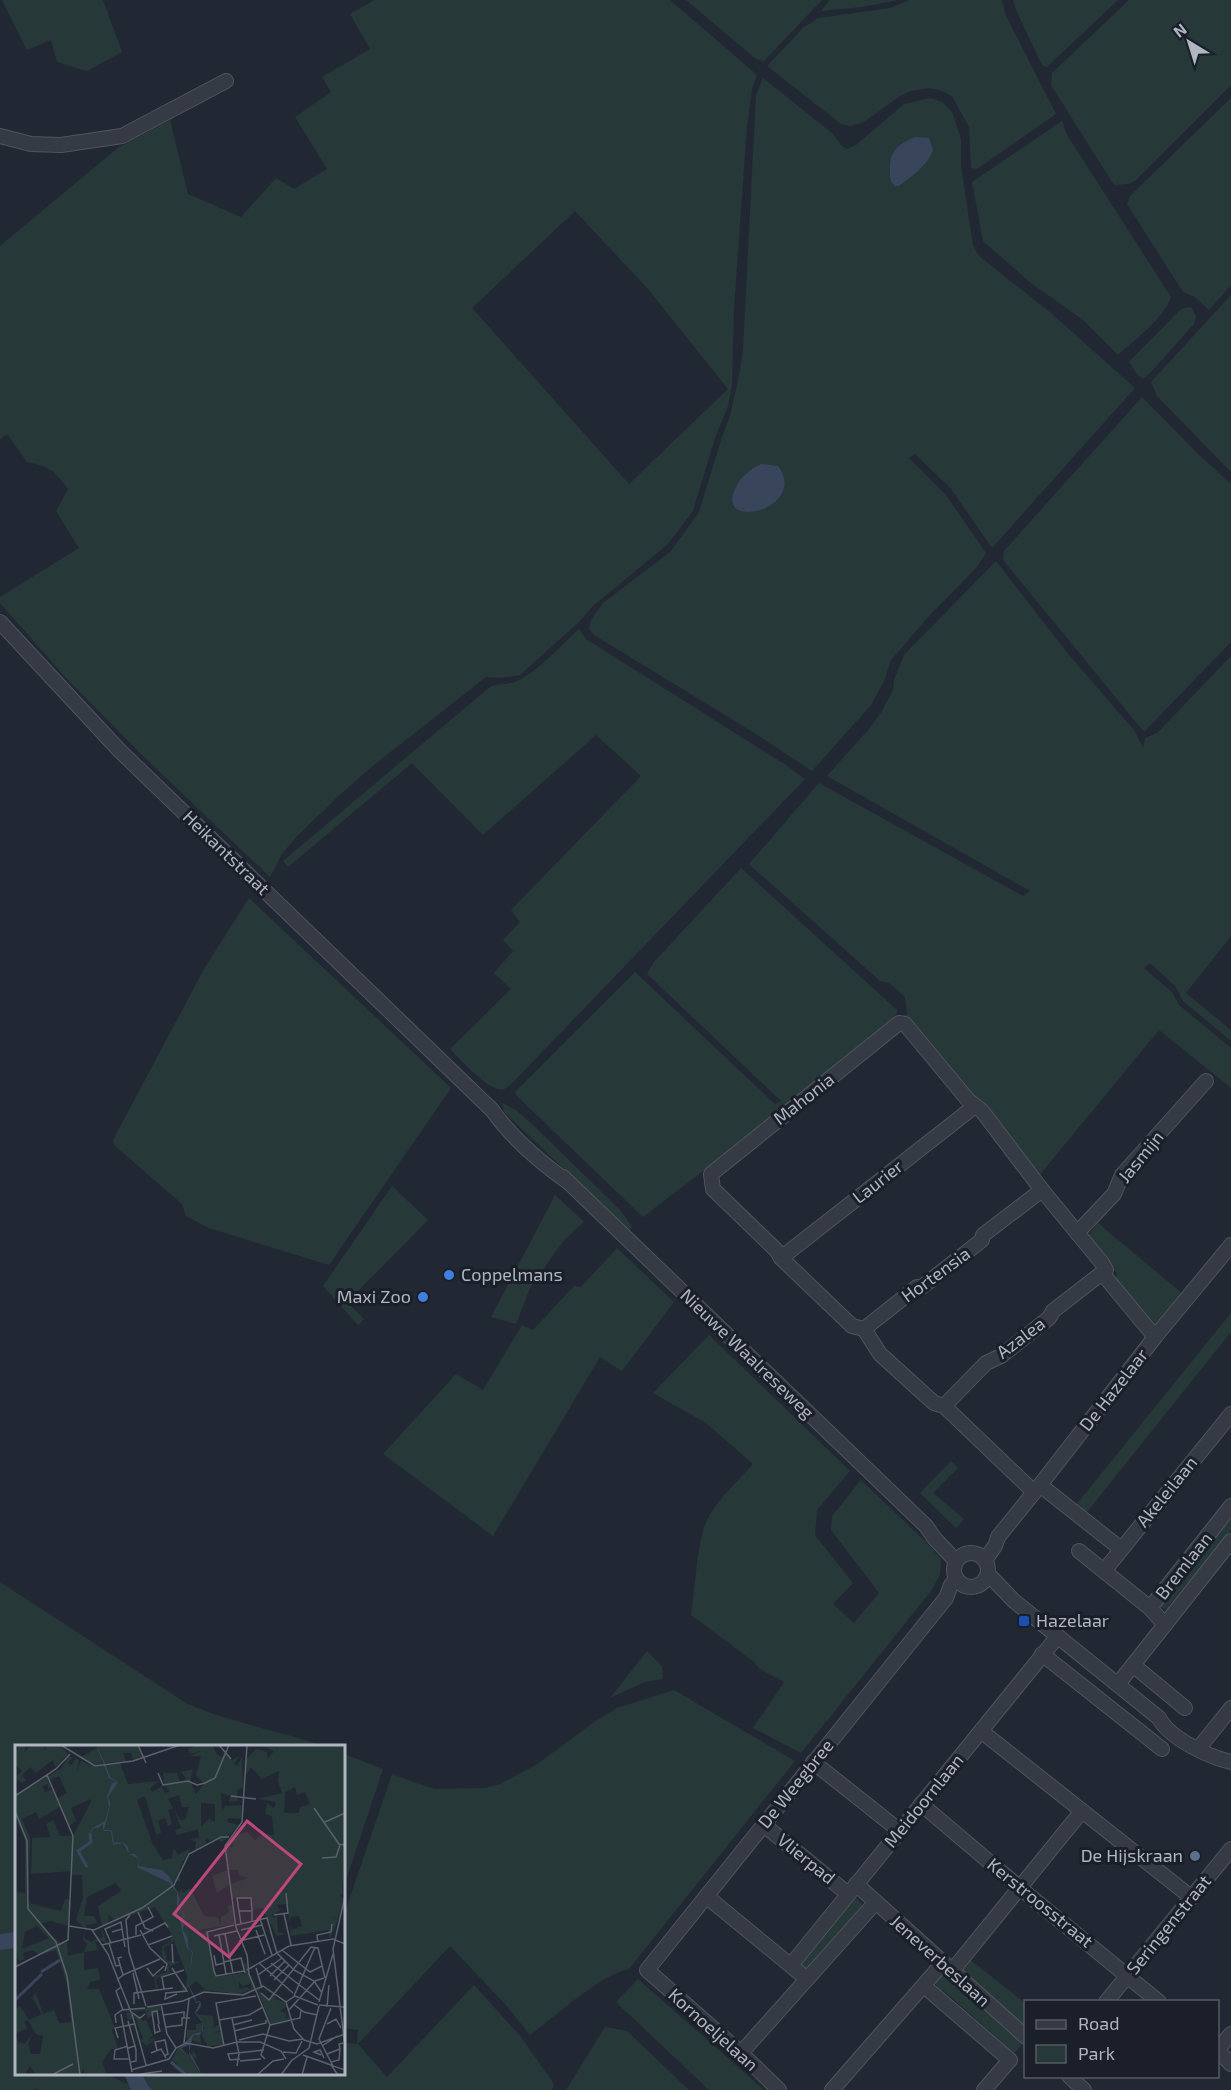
<svg xmlns="http://www.w3.org/2000/svg" width="1231" height="2090" font-family="'Exo 2',sans-serif">
<style>
.green{fill:#273839;fill-rule:evenodd}
.water{fill:#39455b}
.lines{fill:none;stroke-linecap:round;stroke-linejoin:round}
.minor-casing{stroke:#4f555f;stroke-width:16}
.minor{stroke:#353a44;stroke-width:14}
.shop-dot{fill:#3f7fe0;stroke:#1a1f29;stroke-width:2}
.transit-dot{fill:#1a4fb4;stroke:#1a1f29;stroke-width:2}
.service-dot{fill:#5c6f8a;stroke:#1a1f29;stroke-width:2}
.labels{text-anchor:middle;stroke-width:6;stroke-linejoin:round;paint-order:stroke}
.street-label{font-size:18px;fill:#afb5c1;stroke:#1a1f29}
.poi-label{font-size:18px;fill:#afb5c1;stroke:#1a1f29;text-anchor:start}
.inset-river{fill:none;stroke:#39455b;stroke-width:3}
.inset-road{fill:none;stroke:#5a606c;stroke-width:1.5}
.view{fill:#bc477a;fill-opacity:0.15;stroke:#bc477a;stroke-width:3}
.inset-edge{fill:none;stroke:#afb5c1;stroke-width:3}
</style>
<rect width="100%" height="100%" fill="#222833"/>
<g class="green">
<polygon points="2,0 103,0 122,52 87,71 57,62 51,40 27,50"/>
<path d="M374,0H670L757,75L752,89L747,126L734,309L732,385L728,406L715,438L693,511L668,544L593,606L579,622L520,675L501,678L486,677L369,769L343,792L297,836L282,854L270,877L144,757L67,679L0,603V597L79,548L56,511L68,489C54,470 50,467 27,462L7,434L0,439V246L119,147L170,120L188,194L241,217L276,178L294,189L327,169L295,117L331,92L322,77L370,49L350,14ZM575,211L648,289L728,389L629,484L472,308Z"/>
<polygon points="686,0 822,0 764,61 756,59"/>
<polygon points="830,0 898,0 862,7 821,11"/>
<polygon points="910,0 1002,0 1005,14 1056,114 977,169 971,168 969,127 952,96 940,90 928,88 911,91 900,96 864,122 850,126 841,124 767,66 803,28 818,18 890,8"/>
<polygon points="1013,0 1118,0 1047,67 1042,65 1016,10"/>
<polygon points="1129,0 1231,0 1231,85 1136,180 1129,184 1114,185 1051,85 1052,73"/>
<polygon points="763,78 833,134 841,145 847,149 856,145 904,104 930,98 942,102 952,112 961,139 961,167 973,245 979,256 1051,313 1135,388 992,548 951,489 915,454 909,458 946,495 986,553 977,567 931,614 891,660 884,681 871,705 812,771 756,734 594,635 589,629 591,620 603,603 670,552 699,512 721,440 730,416 740,371 743,350 756,95"/>
<polygon points="1231,98 1231,285 1209,310 1195,297 1183,292 1127,204 1130,196"/>
<path d="M1062,121L1067,135L1171,297C1164,318 1135,340 1118,355L1083,320L1031,283L983,241L972,182Z"/>
<polygon points="1231,295 1231,472 1157,396 1151,382"/>
<polygon points="1191,307 1196,316 1194,324 1150,373 1143,379 1137,374 1129,362 1181,309"/>
<polygon points="1142,397 1199,455 1231,484 1231,642 1144,732 1003,560 1004,551"/>
<polygon points="996,561 1069,655 1134,730 1143,748 1145,738 1157,733 1231,656 1231,936 1186,993 1231,1030 1231,1041 1183,1001 1176,987 1150,963 1144,968 1172,992 1179,1005 1231,1048 1231,1088 1159,1030 1038,1177 975,1097 906,1015 907,1014 905,997 889,983 880,981 749,864 819,783 1023,896 1030,891 827,776 868,730 882,711 893,690 894,680 904,655"/>
<path d="M579,629L586,639L786,765L805,779L519,1076C515,1080 509,1087 504,1089C491,1094 460,1059 450,1049L511,989L494,973L513,951L503,940L520,922L511,910L641,776L596,735L483,835L412,763L288,867L283,861L490,687C499,683 509,685 517,681C539,671 561,645 579,629Z"/>
<polygon points="741,868 897,1010 896,1015 724,1155 643,1217 518,1097 515,1092 635,972 775,1104 781,1101 647,974 654,962"/>
<polygon points="249,898 451,1088 329,1265 209,1228 186,1216 182,1204 115,1146 113,1140 204,969"/>
<polygon points="502,1103 516,1110 532,1124 621,1211 632,1227 628,1230 504,1112"/>
<polygon points="392,1186 428,1220 347,1302 364,1319 358,1325 323,1286"/>
<polygon points="555,1195 584,1222 564,1240 530,1288 516,1324 491,1317"/>
<polygon points="1098,1223 1184,1295 1155,1331 1115,1283 1117,1273 1087,1237"/>
<polygon points="617,1248 674,1302 622,1371 600,1357 493,1536 383,1454 456,1374 483,1390 522,1325 533,1330 574,1286 581,1287"/>
<polygon points="1231,1313 1231,1332 1086,1513 1076,1505"/>
<path d="M709,1335L850,1471L817,1510L815,1535L853,1583L833,1604L854,1623L879,1593L831,1530L832,1516L861,1480L925,1541L941,1559L940,1575L931,1591L801,1753L753,1728L784,1682L760,1669L753,1661L691,1615C695,1590 697,1544 706,1522C715,1502 738,1481 753,1464L706,1423L653,1393Z"/>
<polygon points="951,1461 958,1468 933,1493 964,1519 956,1528 920,1493"/>
<polygon points="1231,1511 1231,1530 1165,1610 1158,1604"/>
<path d="M0,1582L186,1703C230,1723 278,1730 323,1746H16V1932L0,1934Z"/>
<polygon points="647,1651 662,1666 663,1679 645,1682 610,1698"/>
<path d="M674,1690L795,1761L629,1969C603,1973 553,2018 530,2035L505,2004L450,1946L358,2044L387,2077L474,1985L521,2037L554,2084L552,2090H154L149,2087L142,2074H344V2043L357,2044L358,2030L344,2028V1915L392,1774L419,1784L435,1789L485,1788L500,1784L536,1765L594,1722L617,1708Z"/>
<polygon points="344,1754 383,1769 344,1886"/>
<polygon points="854,1896 863,1905 806,1971 799,1964"/>
<polygon points="13,1947 16,1948 16,2074 106,2074 129,2085 131,2090 38,2090 34,2088 34,2090 0,2090 0,1950"/>
<polygon points="968,1958 1025,2003 1025,2032 958,1970"/>
<path d="M945,1974L950,1976L1024,2042L1012,2056L1002,2048V2042L944,1991L937,1989C935,1981 937,1976 945,1974Z"/>
<polygon points="638,1979 764,2090 709,2090 616,2002"/>
<polygon points="605,2027 627,2031 689,2090 566,2090"/>
</g>
<g class="water">
<path d="M915,137L929,138L933,150C927,166 912,176 899,186H895C889,181 890,176 890,169C889,151 900,143 915,137Z"/>
<path d="M761,464L778,466C808,507 723,530 733,494C738,479 748,470 761,464Z"/>
<polygon points="14,1932 16,1932 16,1948 0,1950 0,1934"/>
<polygon points="126,2074 142,2074 149,2087 154,2090 131,2090 125,2076"/>
</g>
<g class="lines">
<g class="minor-casing">
<g id="minor">
<polyline points="0,136 31,144 61,145 122,136 226,81"/>
<path d="M0,622L119,750L492,1110C511,1137 540,1162 568,1182"/>
<polyline points="563,1177 926,1526 935,1539 956,1561"/>
<polyline points="1077,1233 1114,1194 1122,1175 1206,1081"/>
<polyline points="781,1258 975,1106"/>
<polyline points="864,1329 852,1326 781,1258 777,1251 713,1189 711,1174 899,1023 905,1024 968,1100 982,1111 1042,1190"/>
<polyline points="864,1329 917,1287 922,1287 982,1240 983,1235 1042,1190 1102,1263 1106,1270 1102,1273 1155,1337"/>
<polyline points="864,1329 880,1354 934,1403 944,1406 1034,1492"/>
<polyline points="944,1406 986,1363 1001,1356 1049,1318 1053,1311 1102,1273"/>
<polyline points="1040,1485 1121,1549"/>
<polyline points="1079,1551 1150,1608"/>
<circle cx="971" cy="1570" r="17"/>
<polyline points="985,1560 995,1546 998,1537 1040,1485 1155,1337 1231,1245"/>
<polyline points="1104,1571 1231,1414"/>
<path d="M988,1574L1014,1601L1159,1718C1169,1738 1209,1757 1231,1762"/>
<polyline points="1165,1625 1150,1608 1231,1506"/>
<polyline points="1042,1654 1162,1749"/>
<polyline points="1133,1665 1185,1708"/>
<polyline points="1118,1684 1231,1541"/>
<polyline points="981,1731 1191,1897"/>
<polyline points="1198,1749 1231,1708"/>
<polyline points="813,1762 900,1831"/>
<polyline points="921,1804 1020,1888 1159,2002"/>
<polyline points="764,1825 848,1894"/>
<polyline points="856,1884 1026,2037"/>
<polyline points="706,1896 807,1979"/>
<polyline points="791,1965 1058,1636"/>
<polyline points="952,1971 1082,1811"/>
<polyline points="924,1986 1010,2060 984,2090"/>
<polyline points="1106,2002 1231,1849"/>
<polyline points="1218,2049 1231,2034"/>
<polyline points="1218,2051 1231,2064"/>
<polyline points="741,2053 875,1903"/>
<polyline points="1069,2076 1084,2090"/>
<polyline points="779,2090 741,2053 647,1970 946,1598 951,1585 956,1579"/>
<polyline points="832,2090 943,1963"/>
</g>
</g>
<use href="#minor" class="minor"/>
</g>
<g class="shop-dot">
<circle cx="449" cy="1275" r="6"/>
<circle cx="423" cy="1297" r="6"/>
</g>
<rect class="transit-dot" x="1018" y="1615" width="12" height="12" rx="3"/>
<circle class="service-dot" cx="1195" cy="1856" r="6"/>
<g class="labels">
<g class="street-label">
<text transform="translate(226 853) rotate(44)" y="6">Heikantstraat</text>
<text transform="translate(804 1099) rotate(-38)" y="6">Mahonia</text>
<text transform="translate(1141 1157) rotate(-51)" y="6">Jasmijn</text>
<text transform="translate(878 1182) rotate(-38)" y="6">Laurier</text>
<text transform="translate(936 1275) rotate(-36)" y="6">Hortensia</text>
<text transform="translate(1021 1338) rotate(-37)" y="6">Azalea</text>
<text transform="translate(747 1354) rotate(44)" y="6">Nieuwe Waalreseweg</text>
<text transform="translate(1114 1390) rotate(-52)" y="6">De Hazelaar</text>
<text transform="translate(1167 1492) rotate(-51)" y="6">Akeleilaan</text>
<text transform="translate(1184 1566) rotate(-52)" y="6">Bremlaan</text>
<text transform="translate(796 1784) rotate(-51)" y="6">De Weegbree</text>
<text transform="translate(924 1801) rotate(-51)" y="6">Meidoornlaan</text>
<text transform="translate(806 1859) rotate(39)" y="6">Vlierpad</text>
<text transform="translate(1040 1903) rotate(39)" y="6">Kerstroosstraat</text>
<text transform="translate(1169 1925) rotate(-51)" y="6">Seringenstraat</text>
<text transform="translate(940 1961) rotate(42)" y="6">Jeneverbeslaan</text>
<text transform="translate(713 2030) rotate(42)" y="6">Kornoeljelaan</text>
</g>
<g class="poi-label">
<text x="461" y="1281">Coppelmans</text>
<text x="411" y="1303" text-anchor="end">Maxi Zoo</text>
<text x="1036" y="1627">Hazelaar</text>
<text x="1183" y="1862" text-anchor="end">De Hijskraan</text>
</g>
</g>
<g transform="translate(15 1745)">
<rect width="330" height="330" fill="#222833"/>
<path d="M5,0H11L9,8L16,0H28L30,5L31,0H45L53,9L40,22L38,15L21,28L15,22L7,30L11,35L7,38L0,32L7,26L0,20V7ZM81,0H122L129,11L118,15L116,8H108L111,16L90,18L86,13L87,19L80,20L64,13L82,3ZM183,0L198,1L202,10L207,12L209,7L217,15L225,11L219,18L222,21L227,12L228,42L222,45L223,56L214,57L215,51L206,48L207,66L210,61L227,60L226,74L213,73L212,77L224,80L210,95L205,97L204,92L195,96L191,92V98L180,105L181,97L175,94L184,93L183,84L162,90L160,85L166,83L159,64L165,75H170L174,62H167L164,50L153,54L158,63L153,65L157,79L153,81L150,73L143,76L146,88L141,89L130,51L122,55L138,100L148,115L157,113L159,103L163,110L176,103L164,124L165,136L158,137V141L164,147L167,143L168,148L175,143L189,171L203,172L205,179L206,172L214,167L212,161L217,160L219,179L184,185L183,189L191,187L200,232L231,228L228,218H231L239,244L236,245V238L227,241L224,237V244L233,242L235,245L225,249L190,245L179,250L190,244L181,236L168,247L166,240L171,242L172,231L159,196L148,203L151,209V215L164,217L154,222V228L146,232L140,233L143,243L141,244L139,231L153,227L151,223L155,220L147,212V202L156,196L157,190L140,162L110,172L112,191L109,171L99,175L94,169L93,178L87,181L83,161L106,146L101,138L72,152L69,171H79L82,178L71,180L69,193L76,197L82,194L80,190L84,194L88,192L86,182L92,198L84,195L80,197L83,205L69,207L72,199L68,194L70,184L61,175L68,153L67,130H57V126L16,129L17,93L36,92L31,79L38,75L45,91H58L76,57V54L56,63L61,76L54,81L42,54L52,48L44,31L35,35L33,31L46,24L53,12H58L53,18L56,20L61,14L64,15L62,26L66,16L80,22L105,18L113,39L144,36L135,43L137,47L147,41L150,48L155,46L149,40L148,28H162L165,37L173,36L166,27L178,24L175,36L181,49L189,39L181,30L186,11H175L186,6L175,9L173,4ZM186,58L200,59V77L194,74L186,81ZM247,0H330V100L323,98L330,101L327,147L330,145L325,151L328,154L323,174L316,171L323,175L315,194L313,185L276,191L275,180L277,185L287,181L284,171L276,172L274,177L273,159L262,160L265,165L256,171L262,172L263,187L270,189L262,191L247,163L237,165V153H217L215,139L233,133L224,130L223,125H213L211,103L218,101L216,91L232,87L240,95L247,89L259,90L257,71L250,69L252,58L259,63L261,57L243,54L267,48L263,36L264,26L247,34L236,22L231,30L229,16L241,4L252,7L253,13L259,6ZM280,42L282,50L290,47L295,59L285,62L284,68H269L270,47ZM32,31L36,42L33,44V39L27,41L30,48L37,44L45,62L24,74L21,67L7,74L15,93L13,158L46,166L50,154L56,155L54,181L35,176L25,179L45,198H52L53,211L69,207V225L83,223L85,235L75,237L72,244H84L100,283L97,285L103,304H96L87,317L92,330H69V321L66,330H21L15,321L10,330H0V265L5,261L14,275L27,269L17,252L21,249L28,269L39,265L44,278L56,277L52,239L41,205L25,210L17,205L8,208L9,214L5,216L0,211V147L10,148V95L0,70V52ZM22,181L34,193L7,204L10,187ZM13,275L21,289L28,291L25,309H16L13,299L17,289L10,299L3,297L0,289L12,283L9,277ZM212,125L214,140L202,148L197,131ZM247,242L244,246L254,255L259,248L260,254L269,257L272,261L265,266L271,269L270,274L276,271L278,275L256,279L242,244ZM145,259L146,264L131,275L138,291L134,294L135,297V294L142,293L132,301L125,295L128,294L119,269L129,276L133,273L130,265L118,267L117,274L113,275L111,268ZM181,269L198,271L199,283L204,279L205,285L199,288L206,287L208,300L193,301L187,291L189,281L185,289L186,299L171,292L172,285H181V279L188,278ZM174,298L166,303L176,312L178,305L182,312L177,315L185,330H170L158,322L163,321L161,317L155,319L163,303Z" fill="#273839" fill-rule="evenodd"/>
<path d="M81,0L89,16L95,32L103,37L93,52L95,57V61L89,85H95L97,86L99,99L101,97L109,98L113,102L114,109H120L125,115L123,121L147,125L154,131L163,149L165,155L163,161L170,170L169,172L166,174L169,180L168,186L171,189L173,194V203L178,207L173,239L180,252L181,257L185,256L186,259L185,263L181,268L187,276L188,286L184,290H178L174,307L181,318L184,324L186,330L174,309V300L166,303L168,305L169,308L165,303L178,289L187,287V277L180,268L185,257L181,258L173,240L177,207L172,203L167,186L165,174L169,170L162,161V148L155,138L122,122L125,114L114,109L108,98L98,100L96,86H89L88,84V79L83,83H79L77,86L74,89L78,83L90,76L94,62L92,52L97,38L102,37L94,33Z" fill="#39455b"/>
<path class="inset-river" d="M72,122L63,106L76,97L75,88M26,227L45,215M0,255L27,229M156,317L170,329"/>
<path class="inset-road" d="M46,0L80,21L118,16L165,0M123,0L131,18M204,0L216,14M143,28L148,40L173,36L182,40L190,38L200,33L214,0M0,51L41,24L55,9M216,51L241,54M299,63L324,99L330,100M0,66L12,96L13,164L41,197L52,231L65,330M310,77L330,68M307,113L321,112L325,100M224,166H237V176M123,167L130,183L138,186M269,169L276,200M115,170L111,175L114,207L131,261M259,170L273,168L271,148M245,174L257,210M226,179L222,153H236L237,166M219,180L192,187L199,226L201,231L229,226M221,180L252,173L262,208L279,225L299,236L307,248M54,181L79,185L127,163L159,140L174,109L206,92H214M221,182L232,210L234,229L255,280L246,310L250,314M221,183L210,101L227,77L232,0M77,185L93,209L116,267L125,273L130,269M125,185L135,203L152,219L150,226M226,185L247,180M241,185L250,209M97,187L107,184L110,202M210,189L218,228M121,190V181L138,172L133,162M127,190L150,178L153,182M204,190L211,229M199,191L222,186M224,196L249,190M94,198L101,221L106,220M96,198L90,184L106,177L107,184M303,198L302,190L316,187L317,179M157,199L158,218M87,200L126,190M133,200L157,191M267,205L295,227L307,221M199,210L201,220L209,218M209,217L226,213L230,228M244,218L278,248M256,218L304,255M0,222L53,195L58,91L32,30M132,223L138,231L149,221M241,223L247,243M232,225L274,201L318,194L330,199M118,228L124,254M108,230L145,214M243,230L267,213M255,231L270,216M102,235L108,230L103,213L107,212M259,235L274,220M106,242L101,246L108,265M149,244L147,232L169,225M151,247L150,254L162,249M151,248L172,246L157,223M246,248L254,255L296,202L303,203L310,233M279,251L300,202M271,257L280,251L303,260M304,257L318,209M119,259V248L158,243M146,259L152,289L161,303M278,259L289,267L302,270M304,260L329,262M132,262L168,256L189,247L228,250L248,241L271,257L279,284L289,295L302,299L330,289M312,262L314,240M316,263L304,294L318,321L330,325M273,266L300,236L309,233M106,269L117,327M117,269L131,320M148,270L169,267V272M217,273L224,309L222,321M204,275L234,270L248,262M113,276L120,301M101,278L100,270L107,265L130,263M143,279L145,286L140,288L137,267L142,266L144,279M312,279L321,274L326,283M218,280L237,275M255,280L285,273L286,265M151,282L167,280V273H175M219,286L251,278V275M103,293L100,283L119,279M224,295L248,289L274,296L288,294M169,298L174,254M113,301L100,305L99,314H114M209,301L201,258L241,251M307,301L322,291M330,301L318,204L330,151M113,303L120,301L121,305V316L116,317M142,305L140,297L150,295L153,309L149,311M268,307L281,308L287,296M136,308L146,304L151,313M312,309L325,304L324,299L328,298M288,310L316,320L323,330M306,310L299,307L305,305L309,313M225,314L215,315L213,309L249,305M225,316L246,314M276,316L294,303L304,261M316,317L324,315L325,304M116,325L154,314L161,303L171,298L198,303L222,297H245L266,306L271,314M126,329L147,326M37,330L58,319M242,330L258,316L269,314M266,330L277,315M287,330L292,312"/>
<path class="view" d="M232,76L286,119L214,212L159,169Z"/>
<rect width="330" height="330" class="inset-edge"/>
</g>
<rect x="1024" y="2000" width="195" height="78" fill="#1a1f29" stroke="#565b66" stroke-width="1.5"/>
<rect x="1036" y="2020" width="30" height="9" fill="#353a44" stroke="#565b66" stroke-width="1.5"/>
<text x="1078" y="2030" font-size="18" fill="#afb5c1">Road</text>
<rect x="1036" y="2045" width="30" height="18" fill="#273839" stroke="#565b66" stroke-width="1.5"/>
<text x="1078" y="2060" font-size="18" fill="#afb5c1">Park</text>
<g transform="translate(1189 42) rotate(322)" stroke="#1a1f29" stroke-width="4.5" paint-order="stroke">
<path d="M0-4.5L10 22L0 15L-10 22Z" fill="#afb5c1"/>
<text y="-9" font-size="16" font-weight="bold" text-anchor="middle" fill="#afb5c1">N</text>
</g>
</svg>
